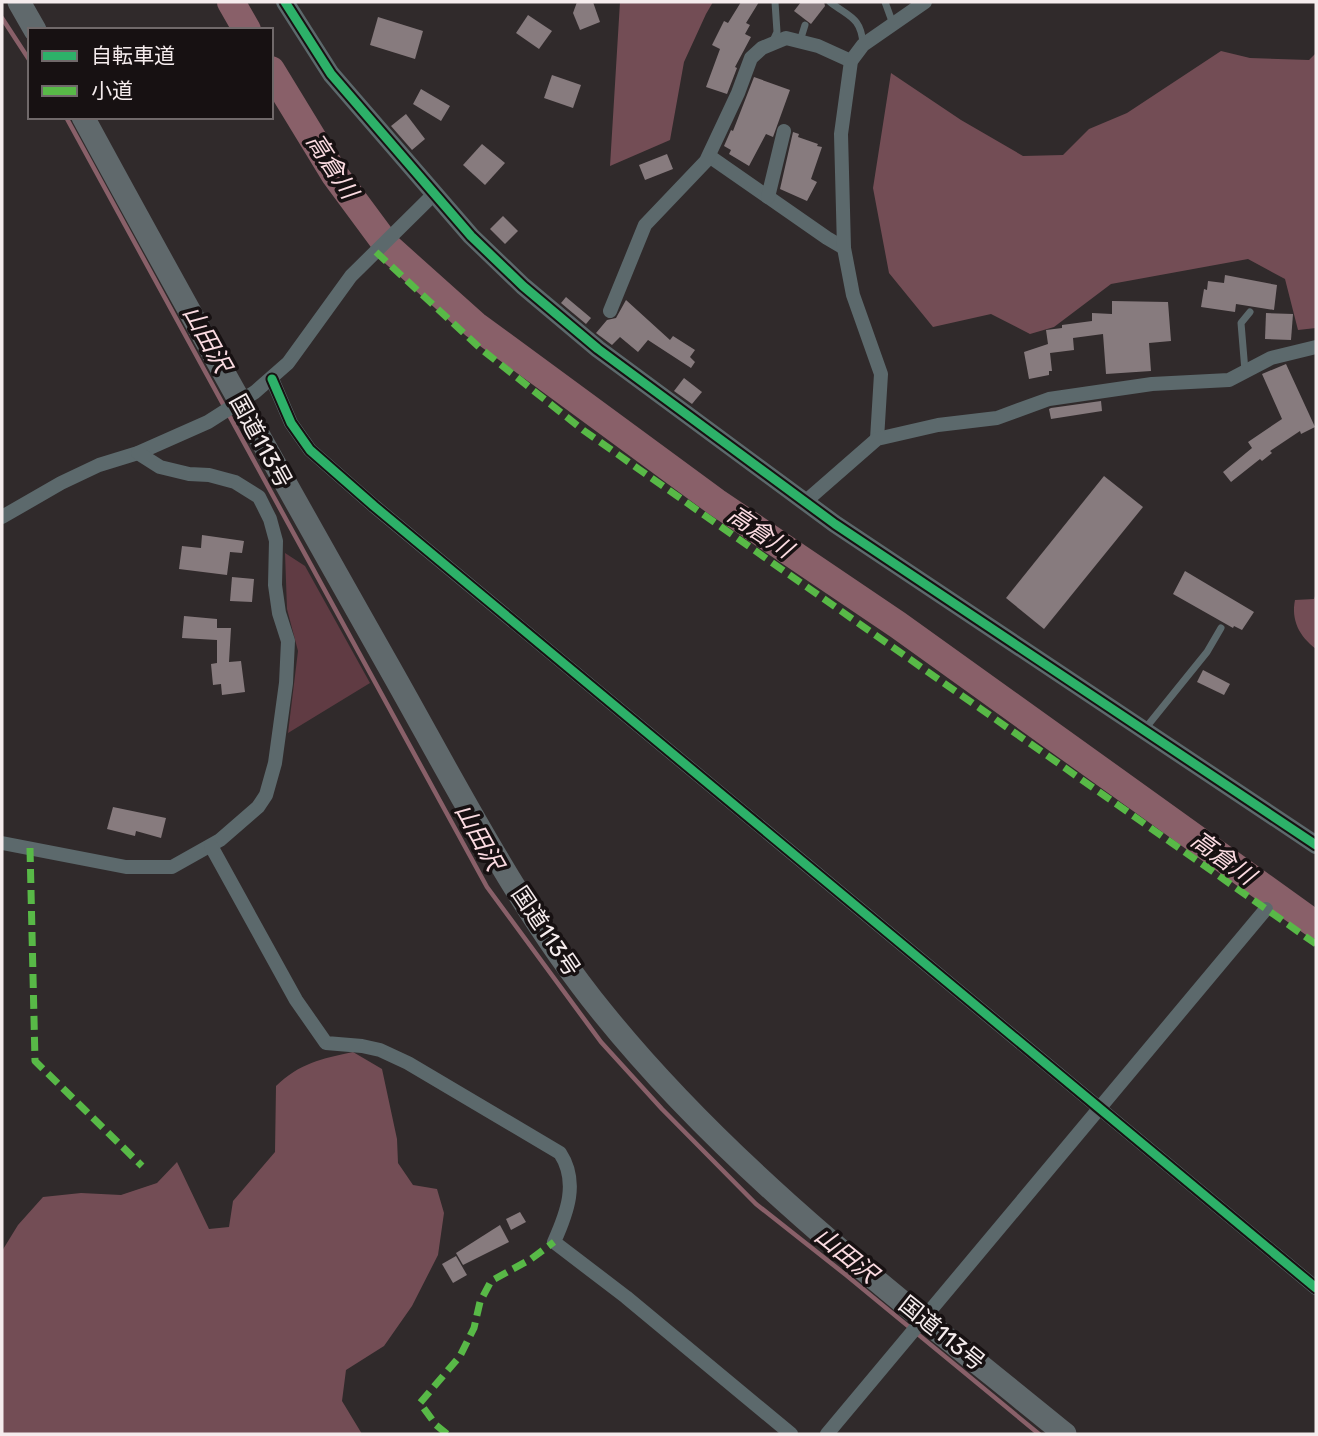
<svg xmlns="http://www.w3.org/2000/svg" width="1318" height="1436" font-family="Rubik,'Noto Sans JP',sans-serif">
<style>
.green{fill:#603b43}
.forest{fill:#734d55}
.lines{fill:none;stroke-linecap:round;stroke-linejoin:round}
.stream{stroke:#896069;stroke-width:4.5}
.river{stroke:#896069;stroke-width:28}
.building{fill:#877b7e}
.service{stroke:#5c696c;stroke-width:7}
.minor{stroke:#5c696c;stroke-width:14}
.tertiary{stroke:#5c696c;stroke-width:18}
.trunk{stroke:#60696c;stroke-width:23}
.quiet{stroke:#58b947;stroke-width:7;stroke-dasharray:14 7;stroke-linecap:butt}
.cycleway-casing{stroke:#171112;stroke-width:13}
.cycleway{stroke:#2db169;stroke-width:9}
.labels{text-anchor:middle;stroke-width:7;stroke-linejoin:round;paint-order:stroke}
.street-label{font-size:23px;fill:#f5eced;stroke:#171112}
.water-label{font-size:24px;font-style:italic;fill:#fbdbe1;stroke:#171112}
</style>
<rect width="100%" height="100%" fill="#302a2b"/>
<polygon class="green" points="285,553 305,566 370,683 288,733 298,651 287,609"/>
<g class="forest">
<polygon points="620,2 713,2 706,14 684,62 670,140 610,166"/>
<polygon points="1221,51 1250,58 1309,60 1316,53 1316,328 1298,330 1285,279 1248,259 1111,284 1054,327 1030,334 991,314 933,327 889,273 873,188 891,73 961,120 1023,156 1063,155 1089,129 1127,113"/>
<path d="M1316,593V649C1299,636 1291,620 1295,600L1314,599Z"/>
<path d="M353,1052L382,1069L397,1139L398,1163L413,1185L437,1189L444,1213L438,1255L412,1306L384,1346L346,1370L342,1401L362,1434H2V1251L18,1225L43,1197L81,1193L121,1195L157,1183L177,1162L209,1229L229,1227L233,1201L275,1152L276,1086C300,1063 321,1059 353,1052Z"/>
</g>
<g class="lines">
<g class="stream">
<polyline points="2,18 30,61"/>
<polyline points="66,117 487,887 601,1042 662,1109 756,1204 846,1275 1039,1434"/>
</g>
<g class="river">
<polyline points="231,2 247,30"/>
<polyline points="271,70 335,175 389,248 475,325 716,502 898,625 1316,925"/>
</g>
</g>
<g class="building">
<polygon points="577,2 593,2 600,22 580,30 573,13"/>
<polygon points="741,2 759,2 746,23 750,25 745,34 751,37 735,67 737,68 727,94 706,87 720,49 712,45 724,21 728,23"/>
<polygon points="801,2 824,2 825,6 811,24 794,11"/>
<polygon points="528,15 552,31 539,49 516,33"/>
<polygon points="378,17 423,31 415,59 370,45"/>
<polygon points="552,75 581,85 573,108 544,98"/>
<polygon points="754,77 790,90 773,137 766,134 749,166 729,154 731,150 724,146 731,130 733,131"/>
<polygon points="421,89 450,106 441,121 413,104"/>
<polygon points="406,114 425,139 412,150 391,126"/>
<polygon points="793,132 799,134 798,137 818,144 817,146 822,147 811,179 817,182 807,201 780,189"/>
<polygon points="482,144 505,163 485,185 463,165"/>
<polygon points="667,154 673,169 645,180 639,165"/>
<polygon points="503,216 518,231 505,244 490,229"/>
<polygon points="1225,275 1277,285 1274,310 1236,304 1235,312 1201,307 1204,289 1207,290 1208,281 1224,283"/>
<polygon points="566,297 591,318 586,324 561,303"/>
<polygon points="626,300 670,340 673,336 695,350 690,357 695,362 691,368 648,340 638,352 620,337 612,345 596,333 607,320 616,318"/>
<polygon points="1112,301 1168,302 1171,341 1149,343 1151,371 1106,374 1103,334 1073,338 1074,350 1050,353 1052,371 1049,371 1049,375 1029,379 1024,352 1048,344 1046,330 1062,328 1062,325 1092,321 1092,313 1112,314"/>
<polygon points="1266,313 1293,314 1291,340 1265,339"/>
<polygon points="1286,364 1315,427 1301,434 1300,431 1270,451 1272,453 1262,461 1260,459 1231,482 1223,472 1252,448 1248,442 1282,419 1262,374"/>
<polygon points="684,378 702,392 692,404 674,391"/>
<polygon points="1101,401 1102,411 1051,419 1049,409 1051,408"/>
<polygon points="1104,476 1143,507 1044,629 1006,598"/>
<polygon points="202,535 244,541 242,553 230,552 227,575 179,569 182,546 201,548"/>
<polygon points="1185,571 1254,612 1242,630 1234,626 1233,628 1173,594"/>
<polygon points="232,577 254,579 252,602 230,601"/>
<polygon points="184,616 217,619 217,628 231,628 229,662 241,661 245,692 222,695 221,684 213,685 211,664 217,663 217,640 182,638"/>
<polygon points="1203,670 1230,684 1224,695 1197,682"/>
<polygon points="113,807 166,818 161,838 136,831 135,836 107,829"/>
<polygon points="520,1212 526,1222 511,1230 506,1219"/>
<polygon points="500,1225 509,1242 463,1265 456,1253"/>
<polygon points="456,1256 467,1275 453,1283 442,1264"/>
</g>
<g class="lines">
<g class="service">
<path d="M830,2C849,17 861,17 863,44"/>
<polyline points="885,2 893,24"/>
<polyline points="800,41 805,25"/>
<polyline points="772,43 777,32 775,2"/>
<polyline points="1245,371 1241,323 1250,312"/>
<polyline points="1144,730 1207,652 1221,628"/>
</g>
<g class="minor">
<polyline points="709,156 827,238 844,248"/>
<polyline points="768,197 784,131"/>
<polyline points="610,311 645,225 706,161 738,93 751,58 762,48 786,38 818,46 851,61"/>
<polyline points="272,379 291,423 310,450 374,506 1316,1288"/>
<polyline points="877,439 881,374 853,295 844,248 841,134 851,61 863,45 925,2"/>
<polyline points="806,501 877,439 938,425 997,418 1049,399 1152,384 1229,380 1271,358 1316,347"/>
<polyline points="2,517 61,483 99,465 138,453 208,422 255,392 288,363 351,276 435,193"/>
<polyline points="2,843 126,867 172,867 220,840 258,807 266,795 275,763 286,683 288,641 279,613 275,585 276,541 270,519 259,497 235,482 209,475 189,474 160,467 138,453"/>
<path d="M211,846L296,1000L326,1043L362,1046L380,1050L408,1063L560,1153C579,1182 567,1213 554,1242L626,1297L791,1434"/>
<polyline points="827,1434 1266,909"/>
</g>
<polyline class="tertiary" points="285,2 331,74 471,236 523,286 598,349 835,524 1316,845"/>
<g class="trunk">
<polyline points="19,2 35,30"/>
<path d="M83,117C183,301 285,483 388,665C455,783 517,907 603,1013C733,1174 906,1304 1065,1434"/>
</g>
<g class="quiet">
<polyline points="376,252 480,348 583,430 1316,944"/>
<polyline points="30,848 35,1061 142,1166"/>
<polyline points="447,1434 436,1425 420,1403 460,1356 474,1328 480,1302 491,1281 531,1259 554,1242"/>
</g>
<g class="cycleway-casing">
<g id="cycleway">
<polyline points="285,2 331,74 471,236 523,286 598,349 835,524 1316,845"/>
<polyline points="272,379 291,423 310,450 374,506 1316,1288"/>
</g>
</g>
<use href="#cycleway" class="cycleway"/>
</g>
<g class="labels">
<g class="street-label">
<text transform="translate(261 441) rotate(61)" y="8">国道113号</text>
<text transform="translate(546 931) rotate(56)" y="8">国道113号</text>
<text transform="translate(942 1333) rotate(39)" y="8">国道113号</text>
</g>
<g class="water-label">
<text transform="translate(332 166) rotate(57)" y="8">高倉川</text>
<text transform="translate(207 339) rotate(61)" y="8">山田沢</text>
<text transform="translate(760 532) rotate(34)" y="8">高倉川</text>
<text transform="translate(479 837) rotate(61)" y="8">山田沢</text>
<text transform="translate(1223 858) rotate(36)" y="8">高倉川</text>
<text transform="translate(846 1255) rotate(39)" y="8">山田沢</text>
</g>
</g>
<rect width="1318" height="1436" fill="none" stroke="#f5eced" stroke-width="7"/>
<rect x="28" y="28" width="245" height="91" fill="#171112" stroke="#70696a" stroke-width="2"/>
<rect x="42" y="51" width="35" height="10" fill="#2db169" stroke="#70696a" stroke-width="2"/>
<text x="91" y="63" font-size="21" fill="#f5eced">自転車道</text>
<rect x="42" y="86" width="35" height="10" fill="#58b947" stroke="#70696a" stroke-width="2"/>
<text x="91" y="98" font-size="21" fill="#f5eced">小道</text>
</svg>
